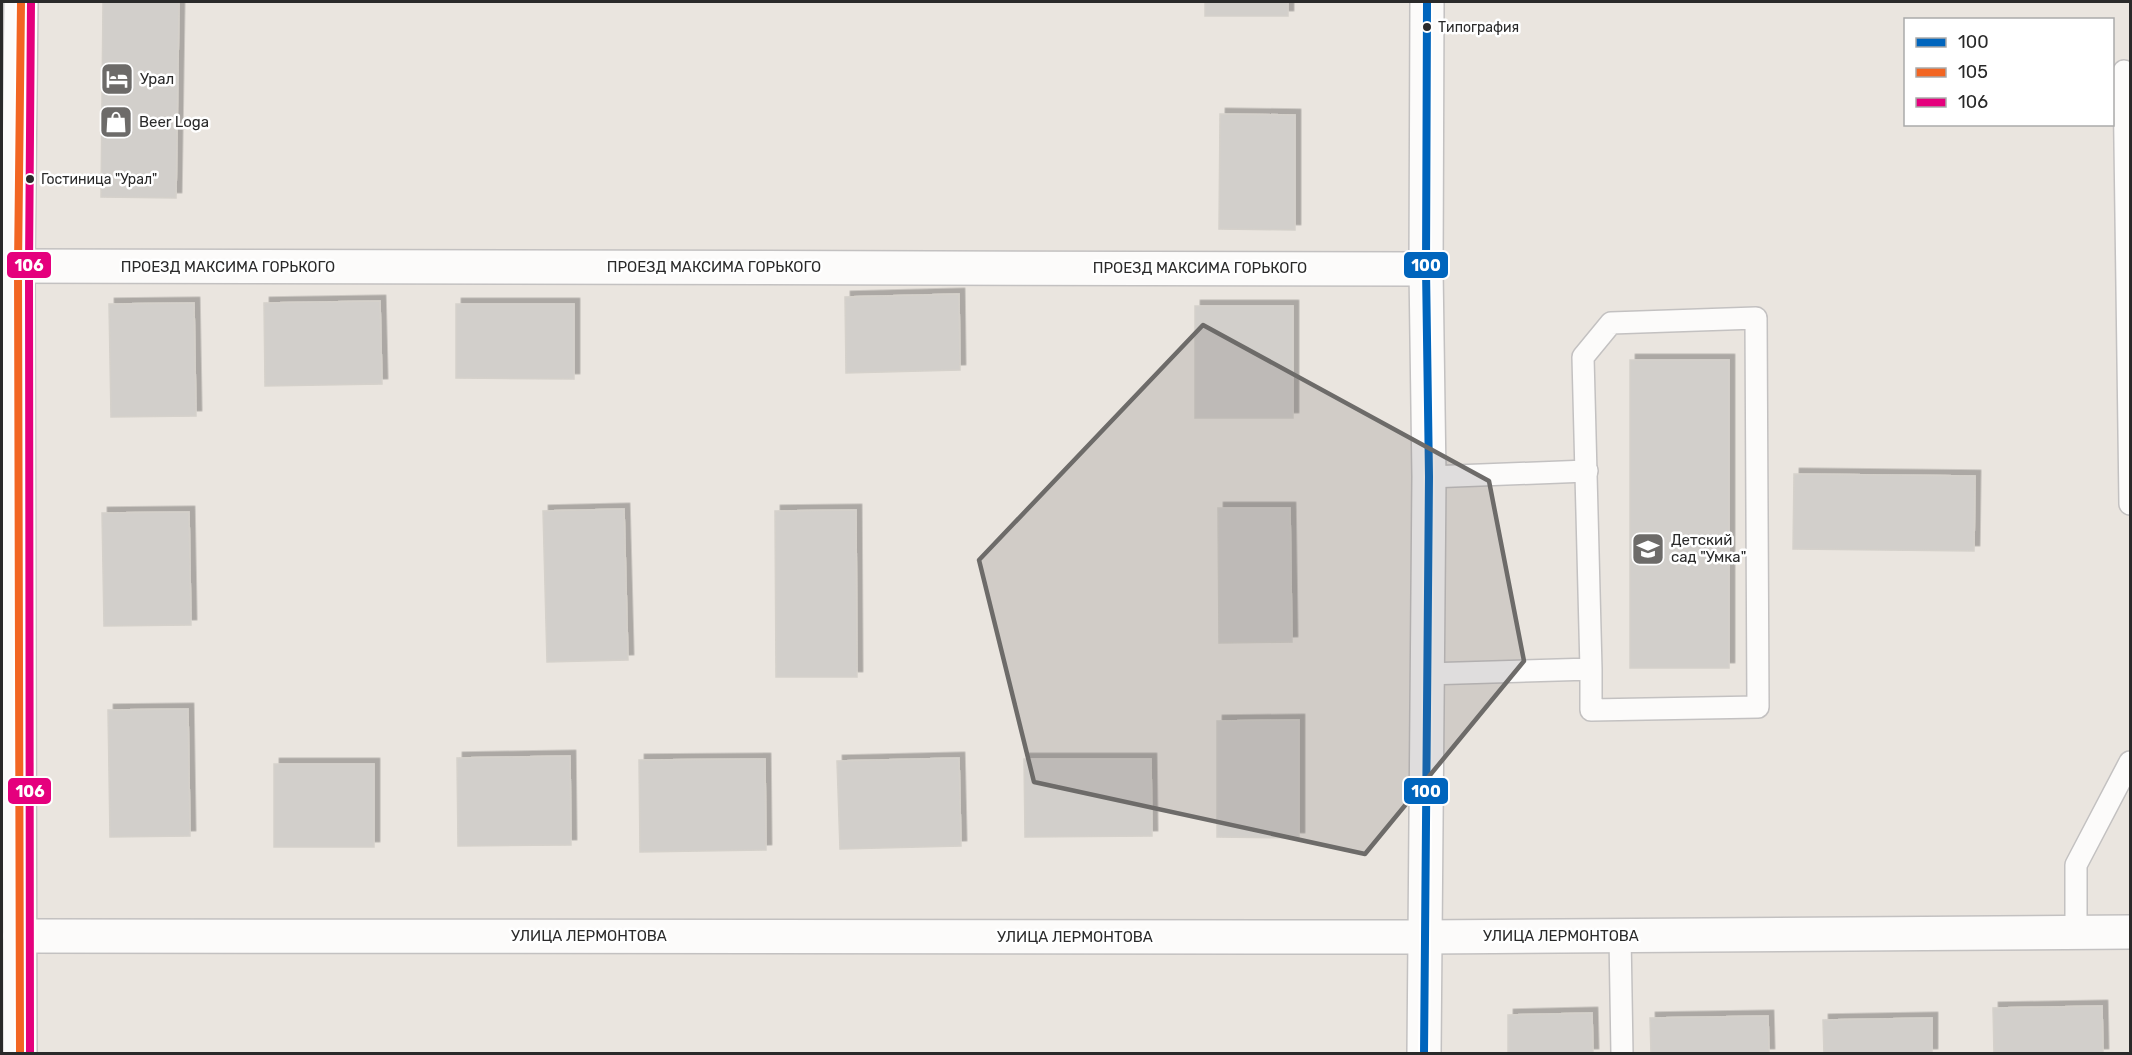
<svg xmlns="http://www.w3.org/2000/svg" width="2132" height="1055" font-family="Rubik,sans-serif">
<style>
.building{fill:#d2cfcb;stroke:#d5d1cb;stroke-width:1.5;filter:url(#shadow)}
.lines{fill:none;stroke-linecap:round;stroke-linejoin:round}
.service-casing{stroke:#c3c1c1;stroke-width:24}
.minor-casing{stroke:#c3c1c1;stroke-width:36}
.tertiary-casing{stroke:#c3c1c1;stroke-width:36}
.service{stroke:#fcfbfa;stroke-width:21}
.minor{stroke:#fcfbfa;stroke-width:33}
.tertiary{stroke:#fcfbfa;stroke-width:33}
.bus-1-casing{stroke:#fff;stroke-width:12}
.bus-2-casing{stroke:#fff;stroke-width:12}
.bus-3-casing{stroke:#fff;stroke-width:12}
.bus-1{stroke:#0065bd;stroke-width:8}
.bus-2{stroke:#f26522;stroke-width:8}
.bus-3{stroke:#e5007d;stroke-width:8}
.marked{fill:#6d6b69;fill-opacity:0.2;stroke:#6d6b69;stroke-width:4.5;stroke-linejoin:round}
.bus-dot{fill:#2a2a2a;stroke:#fff;stroke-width:2}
.labels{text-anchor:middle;stroke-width:5;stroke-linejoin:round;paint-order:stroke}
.bus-label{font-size:14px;fill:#2a2a2a;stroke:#fff;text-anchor:start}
.poi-label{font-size:15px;fill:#2a2a2a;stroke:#fff;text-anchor:start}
.street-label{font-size:15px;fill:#2a2a2a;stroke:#fff}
.line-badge{stroke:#fff;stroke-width:2}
.badge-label{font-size:16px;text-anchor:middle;font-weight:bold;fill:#fff}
</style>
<defs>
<filter id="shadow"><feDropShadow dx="5.5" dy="-5.5" stdDeviation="0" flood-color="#0004"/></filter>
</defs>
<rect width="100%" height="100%" fill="#eae5df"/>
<g class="building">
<polygon points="103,2 179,2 176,198 101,197"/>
<rect x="1205" y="2" width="83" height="14"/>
<polygon points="1220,114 1295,115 1295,230 1219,229"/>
<polygon points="959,294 960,370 846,373 845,297"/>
<polygon points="380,301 382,384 265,386 264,303"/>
<polygon points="194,303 196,416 111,417 109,304"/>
<polygon points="456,304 574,304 574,379 456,378"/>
<rect x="1195" y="306" width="98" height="112"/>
<rect x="1630" y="360" width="99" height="308"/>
<polygon points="1794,474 1975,476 1974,551 1793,549"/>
<polygon points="1218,508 1290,508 1292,642 1219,643"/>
<polygon points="624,509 628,660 547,662 543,511"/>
<polygon points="856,510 857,677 776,677 775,511"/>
<polygon points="189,512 191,625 104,626 102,513"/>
<polygon points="188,709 190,836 110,837 108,710"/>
<polygon points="1299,720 1299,838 1217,837 1217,721"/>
<polygon points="570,756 571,845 458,846 457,758"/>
<polygon points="959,758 961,846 840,849 837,761"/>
<polygon points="765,759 766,850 640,852 639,760"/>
<polygon points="1024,759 1151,759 1152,836 1025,837"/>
<rect x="274" y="764" width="100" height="83"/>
<polygon points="2102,1006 2103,1054 1994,1054 1993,1008"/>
<polygon points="1592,1013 1593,1054 1508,1054 1508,1015"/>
<polygon points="1768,1016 1769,1054 1651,1054 1650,1018"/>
<polygon points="1932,1018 1932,1054 1824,1054 1823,1020"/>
</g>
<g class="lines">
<g class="service-casing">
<g id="service">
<polyline points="2124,71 2130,504"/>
<polyline points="1429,477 1587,471"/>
<polyline points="1426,674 1591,669 1591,710 1758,707 1756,318 1611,323 1583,357 1591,669"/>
<polyline points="2076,933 2076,865 2130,762"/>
<polyline points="1620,935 1622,1054"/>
</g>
</g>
<g class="minor-casing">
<g id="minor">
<polyline points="2,266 1426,269"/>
<polyline points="20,936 1424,937 2130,932"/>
</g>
</g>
<g class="tertiary-casing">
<g id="tertiary">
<polyline points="20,1054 18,267 21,2"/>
<polyline points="1424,1054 1429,477 1426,269 1427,2"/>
</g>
</g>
<use href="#service" class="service"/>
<use href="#minor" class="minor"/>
<use href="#tertiary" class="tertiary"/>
<g class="bus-1-casing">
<polyline id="bus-1" points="1424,1054 1429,477 1426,269 1427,2"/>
</g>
<g class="bus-2-casing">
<polyline id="bus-2" points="20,1054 18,267 21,2"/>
</g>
<g class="bus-3-casing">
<polyline id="bus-3" points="30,1054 29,267 31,2"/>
</g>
<use href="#bus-1" class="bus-1"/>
<use href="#bus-2" class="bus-2"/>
<use href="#bus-3" class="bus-3"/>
</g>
<path class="marked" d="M1203,325L1489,481L1524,661L1365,854L1034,782L979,560Z"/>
<defs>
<g id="hotel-square" transform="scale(1.725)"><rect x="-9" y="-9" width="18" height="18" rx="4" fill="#6d6b69" stroke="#fff"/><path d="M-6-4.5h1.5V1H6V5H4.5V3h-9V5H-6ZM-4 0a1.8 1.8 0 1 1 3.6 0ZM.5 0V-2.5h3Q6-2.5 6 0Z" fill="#fff"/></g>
<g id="shop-square" transform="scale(1.725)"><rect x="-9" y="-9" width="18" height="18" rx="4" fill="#6d6b69" stroke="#fff"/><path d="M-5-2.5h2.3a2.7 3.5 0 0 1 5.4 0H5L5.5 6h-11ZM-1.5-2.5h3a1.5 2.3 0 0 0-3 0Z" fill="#fff"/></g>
<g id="school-square" transform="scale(1.725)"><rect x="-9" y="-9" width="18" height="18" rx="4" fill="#6d6b69" stroke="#fff"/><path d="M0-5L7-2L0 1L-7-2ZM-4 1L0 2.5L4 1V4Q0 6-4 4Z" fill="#fff"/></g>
</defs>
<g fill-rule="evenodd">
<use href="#hotel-square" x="117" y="79"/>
<use href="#shop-square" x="116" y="122"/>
<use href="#school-square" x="1648" y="549"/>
</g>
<g class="bus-dot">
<circle cx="1427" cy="27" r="5"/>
<circle cx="30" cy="179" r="5"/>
</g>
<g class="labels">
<g class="bus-label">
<text x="1438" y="32">Типография</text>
<text x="41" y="184">Гостиница "Урал"</text>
</g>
<g class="poi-label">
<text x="140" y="84">Урал</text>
<text x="139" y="127">Beer Loga</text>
<text x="1671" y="545">Детский<tspan x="1671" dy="17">сад "Умка"</tspan></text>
</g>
<g class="street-label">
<text x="228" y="272">ПРОЕЗД МАКСИМА ГОРЬКОГО</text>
<text x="714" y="272">ПРОЕЗД МАКСИМА ГОРЬКОГО</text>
<text x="1200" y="273">ПРОЕЗД МАКСИМА ГОРЬКОГО</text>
<text x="589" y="941">УЛИЦА ЛЕРМОНТОВА</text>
<text x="1561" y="941">УЛИЦА ЛЕРМОНТОВА</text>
<text x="1075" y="942">УЛИЦА ЛЕРМОНТОВА</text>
</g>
</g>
<g class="line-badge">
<rect x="6" y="251" width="46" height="28" rx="6" fill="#e5007d"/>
<rect x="1403" y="251" width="46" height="28" rx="6" fill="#0065bd"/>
<rect x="7" y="777" width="45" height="28" rx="6" fill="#e5007d"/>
<rect x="1403" y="777" width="46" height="28" rx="6" fill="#0065bd"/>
</g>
<g class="badge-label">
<text x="29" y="271">106</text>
<text x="1426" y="271">100</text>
<text x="30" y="797">106</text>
<text x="1426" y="797">100</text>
</g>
<rect width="2132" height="1055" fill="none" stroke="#2a2a2a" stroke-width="6"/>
<rect x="1904" y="18" width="210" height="108" fill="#ffffff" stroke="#aaaaaa" stroke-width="1.5"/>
<rect x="1916" y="38" width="30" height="9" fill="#0065bd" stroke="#aaaaaa" stroke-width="1.5"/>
<text x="1958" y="48" font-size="18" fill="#2a2a2a">100</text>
<rect x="1916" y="68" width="30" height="9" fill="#f26522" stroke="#aaaaaa" stroke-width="1.5"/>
<text x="1958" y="78" font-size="18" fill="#2a2a2a">105</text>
<rect x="1916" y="98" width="30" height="9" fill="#e5007d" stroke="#aaaaaa" stroke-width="1.5"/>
<text x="1958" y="108" font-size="18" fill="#2a2a2a">106</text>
</svg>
